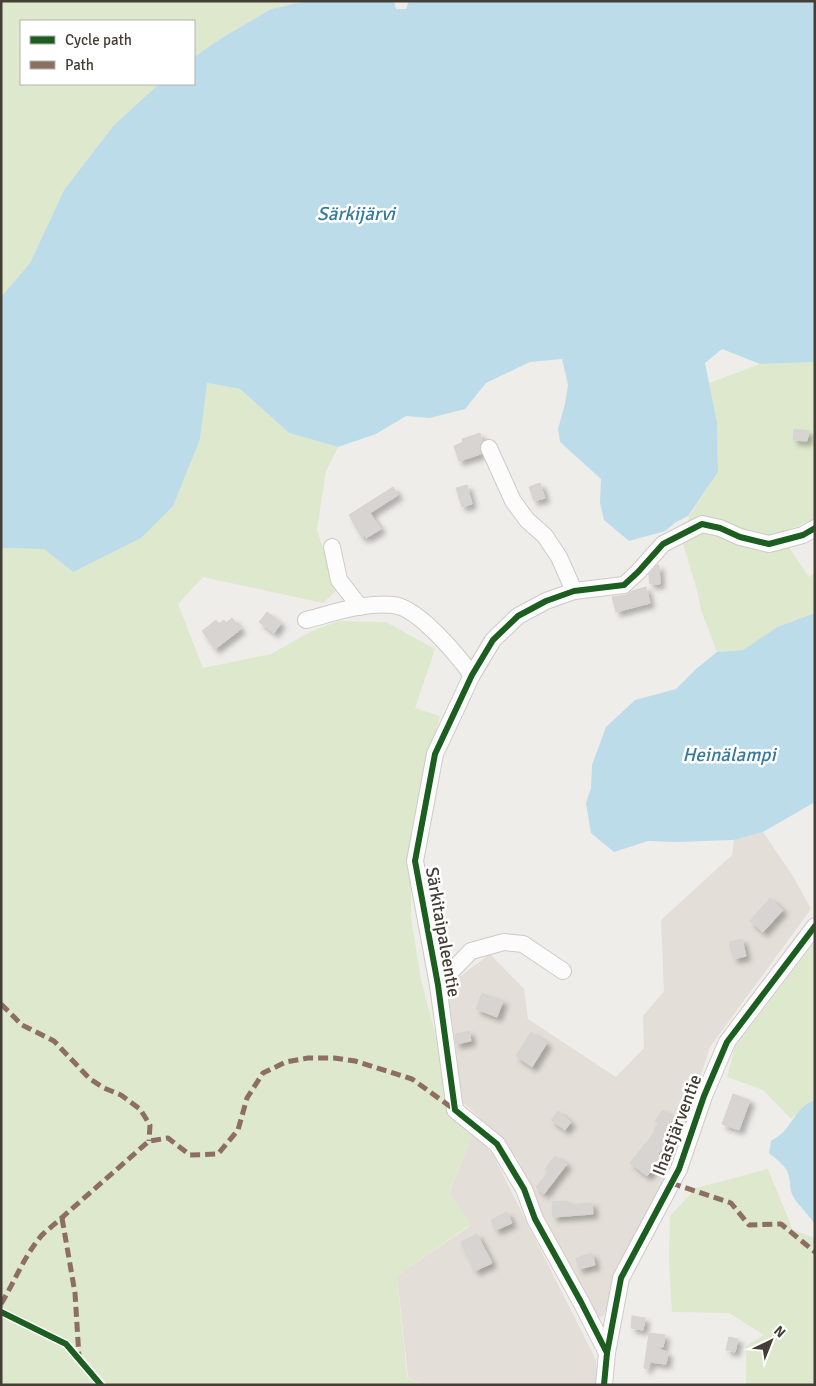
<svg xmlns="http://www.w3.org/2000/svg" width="816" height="1386" font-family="Signika,sans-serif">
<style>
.residential{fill:#e3ded7}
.green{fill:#dee8cc}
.water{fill:#bddcea}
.building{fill:#d7d4d1;stroke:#d7d4d0;filter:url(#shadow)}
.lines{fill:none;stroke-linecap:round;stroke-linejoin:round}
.minor-casing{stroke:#cdcac7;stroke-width:18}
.minor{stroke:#fdfcfc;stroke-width:16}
.quiet{stroke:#8d6e63;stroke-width:5;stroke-dasharray:10 5;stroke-linecap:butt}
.cycleway-casing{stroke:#fff;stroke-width:9}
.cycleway{stroke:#1b5e20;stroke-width:6}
.labels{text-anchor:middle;stroke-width:5;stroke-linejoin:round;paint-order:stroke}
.street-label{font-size:18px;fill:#443e36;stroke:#fff}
.water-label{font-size:19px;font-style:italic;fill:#377a9f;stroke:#fff}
</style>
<defs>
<filter id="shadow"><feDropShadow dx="4.5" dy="4.5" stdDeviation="2.5" flood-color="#0004"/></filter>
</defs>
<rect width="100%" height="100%" fill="#efedea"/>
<g class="residential">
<polygon points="763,832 793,876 811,909 710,1047 671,1169 619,1265 604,1315 597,1320 546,1227 535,1194 517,1158 477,1115 460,1100 457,1057 447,986 490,954 524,989 528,1019 616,1077 644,1048 643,1016 664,991 661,920 732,855 734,840"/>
<polygon points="474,1130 494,1157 596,1360 597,1385 424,1385 408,1377 397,1276 471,1225 449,1193"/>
</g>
<g class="green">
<polygon points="1,1 307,1 271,9 220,39 194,57 194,21 21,21 21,84 159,84 114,125 64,190 30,263 1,297"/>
<polygon points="815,362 815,519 790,529 790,549 809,577 815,573 815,613 777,627 743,650 717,652 701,610 698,594 683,543 689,516 718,472 717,422 709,383 760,364"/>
<polygon points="206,383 240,389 289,433 338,447 326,471 317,530 337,590 323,603 203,577 178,604 203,668 271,654 310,632 338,621 386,622 435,649 415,708 440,716 411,830 411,917 421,980 433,1025 451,1113 474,1130 449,1192 471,1224 397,1276 407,1377 424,1385 108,1385 73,1344 1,1309 1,548 44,549 73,572 200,439"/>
<polygon points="815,941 815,1100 809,1102 791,1119 763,1090 727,1077 735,1047"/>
<polygon points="768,1169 793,1230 815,1238 815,1385 746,1385 746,1346 764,1335 729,1313 672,1312 669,1259 670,1216 696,1188"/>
<polygon points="1,1316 64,1347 96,1385 1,1385"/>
</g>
<g class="water">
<polygon points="307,1 394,1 396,9 406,9 409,1 815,1 815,362 760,364 722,349 705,363 717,422 718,472 688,516 676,522 665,531 629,541 604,520 600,503 601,479 560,442 558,429 565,404 568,385 562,359 530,362 486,383 465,409 430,418 406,416 376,434 338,447 289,433 240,389 207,383 200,439 173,506 141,538 73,572 44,549 1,548 1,297 30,263 64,190 114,125 159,84 194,84 194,57 220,39 271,9"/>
<polygon points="815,613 815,802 763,832 734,840 676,842 648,841 614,852 591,833 586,803 591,788 592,765 606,727 635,700 676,689 696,669 717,652 743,650 777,627"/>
<path d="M815,1100V1225C809,1214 799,1207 793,1196C789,1188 791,1185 789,1177C788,1167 777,1160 769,1153L771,1141C775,1138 781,1135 784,1131C794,1120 799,1105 815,1100Z"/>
</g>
<g class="building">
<polygon points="794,429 809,431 807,441 793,440"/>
<polygon points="480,433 482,441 479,447 481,454 459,461 454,446 463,442 462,439"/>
<polygon points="540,483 545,498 534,501 529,487"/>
<polygon points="467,485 472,504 462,507 456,488"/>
<polygon points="393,487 398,495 370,513 381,529 366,538 365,535 362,538 349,515"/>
<polygon points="657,565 659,565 660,584 650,584 649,574"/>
<polygon points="646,587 650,603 616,612 612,597 626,595 632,591"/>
<polygon points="267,612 281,623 274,633 259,622"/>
<polygon points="232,618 241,629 215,649 202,631 216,620 219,624 224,620 226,623"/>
<polygon points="770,898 783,910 763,932 750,921"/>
<polygon points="742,939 746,956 734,959 729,942"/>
<polygon points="482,993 503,1001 497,1017 476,1009"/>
<polygon points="469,1031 471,1041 456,1044 455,1034"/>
<polygon points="531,1032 547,1043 532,1067 516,1056"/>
<polygon points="733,1094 750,1100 739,1130 722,1124"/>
<polygon points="663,1110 677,1121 673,1126 678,1129 658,1154 662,1158 647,1176 630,1163 656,1130 654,1129 659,1123 655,1121"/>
<polygon points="558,1111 571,1122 565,1130 551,1120"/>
<polygon points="555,1156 567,1164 544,1194 536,1187 548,1172 545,1169"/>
<polygon points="567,1201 567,1205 592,1203 593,1214 553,1217 552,1202"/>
<polygon points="507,1212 512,1223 496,1230 491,1220"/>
<polygon points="477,1234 492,1263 475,1271 461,1242"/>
<polygon points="592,1253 595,1265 579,1269 576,1258"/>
<polygon points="632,1316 645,1318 643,1330 631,1328"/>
<polygon points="649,1333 665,1335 663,1347 656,1347 668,1353 666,1364 650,1362 647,1369 644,1368"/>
<polygon points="729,1337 738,1339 735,1352 726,1350"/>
</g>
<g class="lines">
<g class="minor-casing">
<g id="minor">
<polyline points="489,448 513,501 527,520 545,536 559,557 574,591"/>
<polyline points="332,547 339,580 360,607"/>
<path d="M306,620C334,613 364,602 393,605C418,607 458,656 472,675"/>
<polyline points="438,985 471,951 504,942 523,944 563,971"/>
<polyline points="607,1353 581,1302 535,1219 524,1189 497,1144 455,1110 438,985 415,861 435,754 472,675 493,640 518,616 546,601 574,591 624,585 638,572 663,544 702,524 720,528 740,537 769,544 803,535 815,528"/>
<polyline points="604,1385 607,1353 621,1278 679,1169 704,1096 727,1042 815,926"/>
</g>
</g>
<use href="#minor" class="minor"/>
<g class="quiet">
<polyline points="1,1004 22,1025 54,1041 90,1079 104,1088 121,1095 140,1109 150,1125 149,1141"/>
<polyline points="671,1183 731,1203 749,1225 781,1224 815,1252"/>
<polyline points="62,1218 75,1293 79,1357"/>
<path d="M1,1304C15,1281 24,1256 42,1235L149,1141L168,1138L190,1155L218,1154L238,1130L247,1098L263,1073L286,1062L308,1058H334L355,1061L412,1079L455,1110"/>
</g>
<g class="cycleway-casing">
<g id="cycleway">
<polyline points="1,1312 66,1344 101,1385"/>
<polyline points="607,1353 581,1302 535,1219 524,1189 497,1144 455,1110 438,985 415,861 435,754 472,675 493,640 518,616 546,601 574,591 624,585 638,572 663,544 702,524 720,528 740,537 769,544 803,535 815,528"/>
<polyline points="604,1385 607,1353 621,1278 679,1169 704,1096 727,1042 815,926"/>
</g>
</g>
<use href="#cycleway" class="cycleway"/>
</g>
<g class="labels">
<g class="street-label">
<text transform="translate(443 932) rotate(80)" y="6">Särkitaipaleentie</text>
<text transform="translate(677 1125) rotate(-69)" y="6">Ihastjärventie</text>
</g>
<g class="water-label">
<text x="356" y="220">Särkijärvi</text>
<text x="729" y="761">Heinälampi</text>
</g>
</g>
<rect width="816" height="1386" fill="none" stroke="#443e36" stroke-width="5"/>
<rect x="20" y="20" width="175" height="65" fill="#ffffff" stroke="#b4b2af"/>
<rect x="30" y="36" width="25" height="8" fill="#1b5e20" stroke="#b4b2af"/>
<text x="65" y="45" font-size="15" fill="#443e36">Cycle path</text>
<rect x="30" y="61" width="25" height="8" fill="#8d6e63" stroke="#b4b2af"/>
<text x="65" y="70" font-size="15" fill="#443e36">Path</text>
<g transform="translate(771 1341) rotate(43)" stroke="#ffffff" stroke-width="4" paint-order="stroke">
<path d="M0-4L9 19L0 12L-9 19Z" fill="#443e36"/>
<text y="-8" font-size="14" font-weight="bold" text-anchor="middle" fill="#443e36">N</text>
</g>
</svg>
